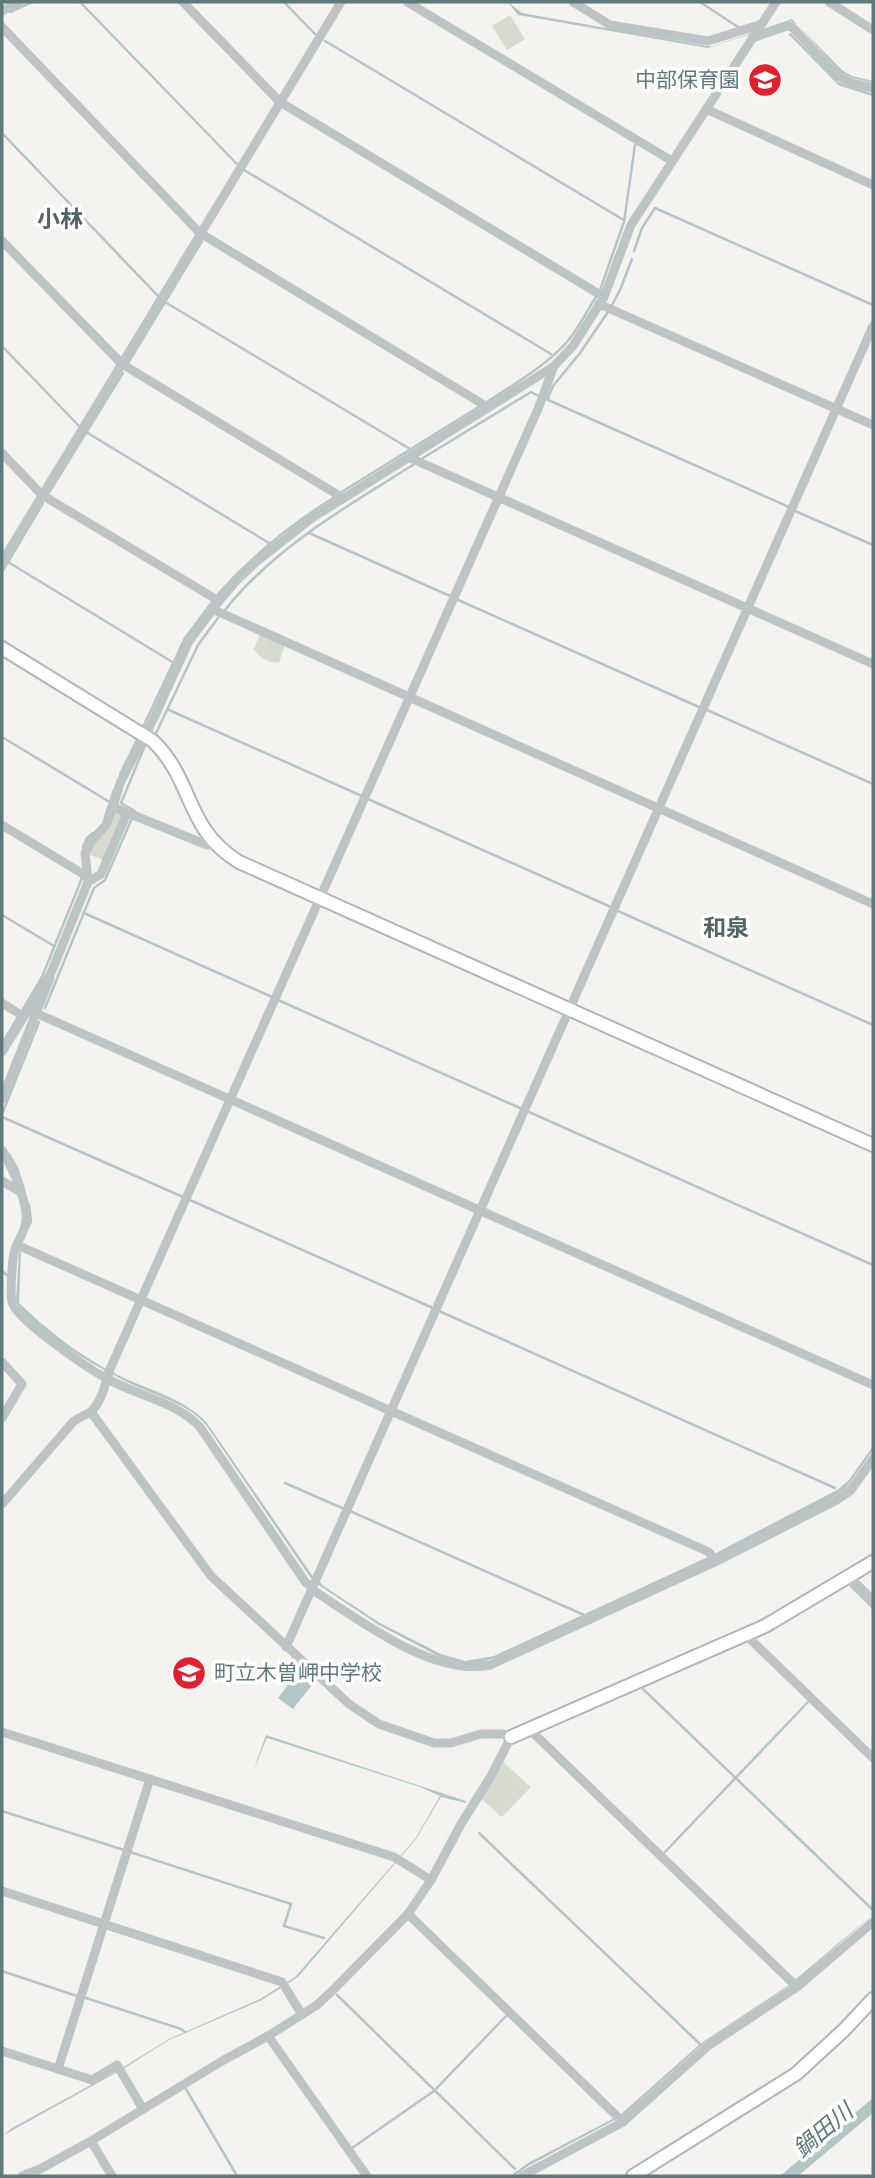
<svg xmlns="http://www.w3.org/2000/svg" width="875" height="2178" font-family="'Golos Text','Noto Sans JP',sans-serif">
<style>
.green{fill:#d6dacf}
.water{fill:#b4c5c5}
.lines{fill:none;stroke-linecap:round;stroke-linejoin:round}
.stream{stroke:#b4c5c5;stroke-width:2.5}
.secondary-casing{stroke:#adb6b8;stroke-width:16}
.street{stroke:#bdc4c5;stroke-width:9}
.secondary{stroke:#fff;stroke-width:12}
.labels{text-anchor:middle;stroke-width:7;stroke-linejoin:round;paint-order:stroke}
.poi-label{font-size:21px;fill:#5f797c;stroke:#fff;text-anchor:end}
.neighbourhood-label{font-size:23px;font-weight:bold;fill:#516467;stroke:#fff}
.water-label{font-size:23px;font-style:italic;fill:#5a7878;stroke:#fff}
</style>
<rect width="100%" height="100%" fill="#f5f3f0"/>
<g class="green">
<polygon points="510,15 525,39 507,50 492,26"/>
<path d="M260,634L285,645L279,662C268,664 260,657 254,649Z"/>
<polygon points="114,810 122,814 122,817 104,860 88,854"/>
<polygon points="503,1762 531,1787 502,1817 481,1799"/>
</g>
<g class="water">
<polygon points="508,2 522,13 707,46 713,46 792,19 842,70 852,76 873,81 873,83 852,78 840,72 797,24 790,21 708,48 518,15"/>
<path d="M19,1251L21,1252L19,1303C47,1330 80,1356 116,1374C145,1389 185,1398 207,1423L312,1575L325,1587L380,1623L441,1654L465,1661L494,1656L710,1556L837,1490L849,1480L873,1446V1450L846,1488L821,1505L712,1559L495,1658L475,1664L454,1662L440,1657L379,1625L317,1584L310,1577L206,1425C190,1406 163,1398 140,1388C107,1373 33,1333 16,1301Z"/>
<polygon points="297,1673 312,1685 293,1709 278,1698"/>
<polygon points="266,1735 466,1801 466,1803 441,1797 416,1839 298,1977 262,2000 169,2040 123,2069 2,2136 12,2128 122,2068 169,2039 260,1999 295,1977 415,1839 440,1796 420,1787 267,1738 253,1772"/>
<polygon points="873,1914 799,1980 702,2045 624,2115 530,2165 514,2176 510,2176 528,2163 620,2115 700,2044 789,1985"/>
<polygon points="873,2098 873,2113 798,2176 780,2176"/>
</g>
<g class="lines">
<g class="stream">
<polyline points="80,2 237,164"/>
<polyline points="284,2 315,34"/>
<polyline points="700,2 738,27"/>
<polyline points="10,12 32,2"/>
<polyline points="790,34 839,84 873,95"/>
<polyline points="325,41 622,219"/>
<polyline points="2,133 158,296"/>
<polyline points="244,170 551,354"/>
<polyline points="634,251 642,228 655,208 873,305"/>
<polyline points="600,290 624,222 635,145"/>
<polyline points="165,302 410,449"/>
<polyline points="612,305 620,290 632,259"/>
<polyline points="2,346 79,426"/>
<polyline points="128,363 202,241"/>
<polyline points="548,398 553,386 580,353 608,312"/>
<polyline points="546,399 789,507"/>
<path d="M485,403C513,385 543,368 566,343C578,330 586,312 596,297"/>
<polyline points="86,432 269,543"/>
<polyline points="423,458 531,392 539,396"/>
<polyline points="340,493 480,406"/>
<polyline points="48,494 123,373"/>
<polyline points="795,511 873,545"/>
<polyline points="309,533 450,596"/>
<polyline points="8,562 174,663"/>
<polyline points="2,572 43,503"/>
<path d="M217,595C251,557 291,524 335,497"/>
<polyline points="456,599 699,707"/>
<path d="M225,610C275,547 346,507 413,465"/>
<polyline points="169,710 362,796"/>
<polyline points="707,710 873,784"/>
<polyline points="143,727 185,638 213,601"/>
<polyline points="156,733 198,645 218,618"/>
<polyline points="2,737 108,801"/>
<polyline points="120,774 139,736"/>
<polyline points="368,799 611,907"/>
<polyline points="135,811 121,803 146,743"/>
<polyline points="105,817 114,790"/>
<polyline points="83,847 87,838 93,833"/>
<polyline points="618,911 873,1025"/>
<polyline points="84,913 272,997"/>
<polyline points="2,915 54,946"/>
<polyline points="278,1000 520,1108"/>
<polyline points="45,1008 94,888 105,880 132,818"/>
<polyline points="22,1011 42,977 82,878"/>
<polyline points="2,1044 18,1017"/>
<polyline points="529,1112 873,1265"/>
<polyline points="2,1114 39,1022"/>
<polyline points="2,1117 183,1197"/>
<polyline points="9,1154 17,1168 24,1189"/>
<polyline points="190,1200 433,1308"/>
<polyline points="29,1205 31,1221 29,1226"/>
<polyline points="2,1271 7,1275"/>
<polyline points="439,1311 835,1488"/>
<polyline points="285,1483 342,1508"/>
<polyline points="350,1511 584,1615"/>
<polyline points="851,1586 873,1608"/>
<polyline points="643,1689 873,1910"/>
<polyline points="2,1811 124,1850"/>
<polyline points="479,1833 700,2044"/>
<polyline points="130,1852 291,1904 284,1926 324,1938"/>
<polyline points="665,1852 808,1702"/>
<polyline points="2,1971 77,1996"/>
<polyline points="337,1995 515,2169"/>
<polyline points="83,1997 181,2029 185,2032"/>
<polyline points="186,2089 237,2176"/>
<polyline points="352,2148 434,2091 506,2016"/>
</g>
<g class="secondary-casing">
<g id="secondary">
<path d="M2,648L153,741C195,782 184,828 239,862L873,1145"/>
<polyline points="511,1737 765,1626 873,1562"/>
<polyline points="633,2176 796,2074 844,2030 873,1999"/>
</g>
</g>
<g class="street">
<polyline points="183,2 280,102 604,297"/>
<polyline points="407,2 672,161"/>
<polyline points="573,2 610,25 708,41 762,24"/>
<polyline points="829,2 873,30"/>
<polyline points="2,11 19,2"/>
<polyline points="2,27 200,233 481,403 485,408"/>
<polyline points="752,38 787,26 792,27 838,76 851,83 873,88"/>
<polyline points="706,109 873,185"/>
<polyline points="2,241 122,364 343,498"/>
<polyline points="599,304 873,425"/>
<polyline points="2,453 42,495 219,601"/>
<polyline points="408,457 873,664"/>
<polyline points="2,562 341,2"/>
<polyline points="212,609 873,904"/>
<polyline points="2,825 88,877"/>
<polyline points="214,844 207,845 113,807 120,783 153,720 189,641 219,601 236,581 256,562 312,518 537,377 554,366 573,346 604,297 631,225 776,2"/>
<polyline points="88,880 85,853 92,840 106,825 113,807"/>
<polyline points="2,1003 23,1016"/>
<polyline points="38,1014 873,1385"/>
<polyline points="2,1052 51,973 88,882 101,874 127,813"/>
<polyline points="2,1099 50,978"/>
<path d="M2,1150C11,1165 28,1202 26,1220C26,1230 18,1240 15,1249C12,1258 10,1293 12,1302C15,1319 89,1369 106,1378C137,1396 175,1401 200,1427L306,1583L312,1586"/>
<polyline points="2,1181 19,1191"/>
<polyline points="17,1245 709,1552 715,1562"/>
<polyline points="2,1362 22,1384 2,1418"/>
<path d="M2,1504L73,1422C79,1417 87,1415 92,1411C103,1399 105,1383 110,1369L538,409L554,366"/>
<polyline points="849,1577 873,1600"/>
<path d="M311,1589C359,1619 432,1677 490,1665L715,1562L835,1501L850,1491L873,1459"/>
<polyline points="746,1635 873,1758"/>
<polyline points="286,1647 873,326"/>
<polyline points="529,1729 797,1987"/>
<polyline points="2,1732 394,1857 431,1880"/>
<polyline points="2,1891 282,1982 302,2015"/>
<polyline points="408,1914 623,2122"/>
<polyline points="268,2036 367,2176"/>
<polyline points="2,2051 92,2080 117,2065 143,2109"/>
<polyline points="58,2069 150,1779"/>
<polyline points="91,2141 112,2176"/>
<polyline points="22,2176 40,2169 91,2141 222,2061 268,2036 317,2005 333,1990 408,1914 431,1880 461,1824 491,1776 511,1737 503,1734 481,1734 451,1743 434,1743 379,1724 349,1704 211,1576 91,1412"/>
<polyline points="522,2176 623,2122 708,2046 797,1987 873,1922"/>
</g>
<use href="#secondary" class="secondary"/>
</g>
<defs>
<g id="school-disc" transform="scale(1.75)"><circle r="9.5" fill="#e5202e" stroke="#fff"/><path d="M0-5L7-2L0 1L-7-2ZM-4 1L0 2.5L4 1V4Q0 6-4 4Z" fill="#fff"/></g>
</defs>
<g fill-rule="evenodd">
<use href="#school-disc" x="765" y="80"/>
<use href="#school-disc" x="189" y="1673"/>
</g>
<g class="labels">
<g class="poi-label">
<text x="740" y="87">中部保育園</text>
<text x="214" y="1680" text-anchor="start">町立木曽岬中学校</text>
</g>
<g class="neighbourhood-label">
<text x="60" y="227">小林</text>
<text x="726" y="936">和泉</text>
</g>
<g class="water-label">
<text transform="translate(823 2130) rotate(-40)" y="8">鍋田川</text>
</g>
</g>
<rect width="875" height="2178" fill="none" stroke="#5f797c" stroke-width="7"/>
</svg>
